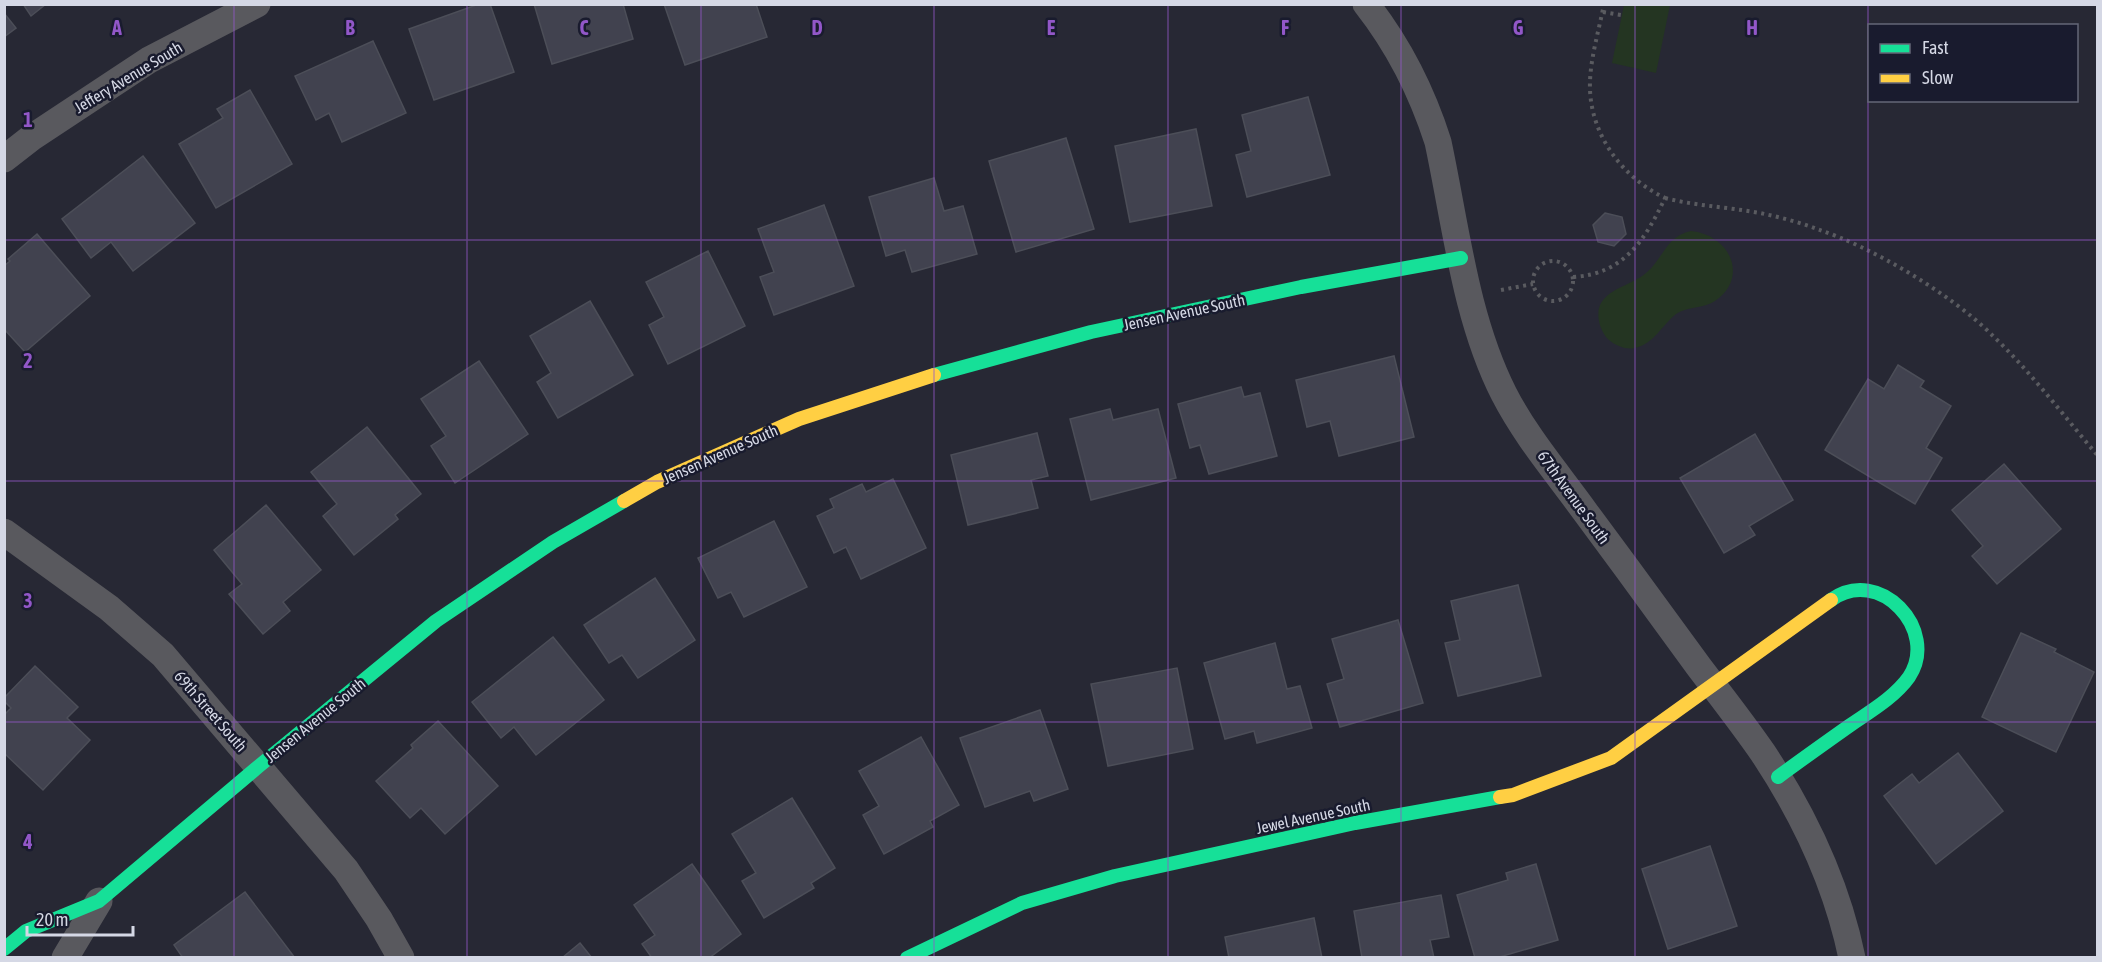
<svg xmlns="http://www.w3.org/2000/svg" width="2102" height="962" font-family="'Asap Condensed',sans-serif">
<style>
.green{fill:#243522}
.building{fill:#41424f;stroke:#4c4e58;stroke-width:1.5}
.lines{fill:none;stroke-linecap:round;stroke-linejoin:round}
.path{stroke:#5a5b60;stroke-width:4;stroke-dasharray:3 4.5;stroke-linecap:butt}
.street{stroke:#59595e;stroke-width:27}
.fast{stroke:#16e098;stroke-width:14}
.slow{stroke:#ffcf43;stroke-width:14}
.grid{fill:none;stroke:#9257c8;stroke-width:1.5;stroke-opacity:0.55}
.labels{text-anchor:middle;stroke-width:5;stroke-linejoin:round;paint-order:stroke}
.street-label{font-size:16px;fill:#d5d8e5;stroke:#191b2e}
.grid-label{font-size:20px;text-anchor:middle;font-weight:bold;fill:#9257c8;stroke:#191b2e;stroke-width:5;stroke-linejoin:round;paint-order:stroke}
</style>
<rect width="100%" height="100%" fill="#272834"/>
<g class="green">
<polygon points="1624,5 1670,5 1656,73 1612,63"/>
<path d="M1691,231C1731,235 1749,278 1715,301C1703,309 1688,306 1676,314C1662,325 1654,344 1635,348C1626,350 1616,346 1609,340C1604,336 1600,327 1599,321C1593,290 1629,288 1646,273C1663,259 1666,236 1691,231Z"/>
</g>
<g class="building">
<polygon points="23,4 46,4 31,16"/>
<polygon points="479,4 490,4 514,72 434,100 409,29"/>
<polygon points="534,4 623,4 633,39 552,64"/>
<polygon points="664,4 756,4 767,37 685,65"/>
<polygon points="4,13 16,28 4,37"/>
<polygon points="373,41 406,113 342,142 329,113 316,120 295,76"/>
<polygon points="250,90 292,164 216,208 179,144 223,118 217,109"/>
<polygon points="1308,97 1330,175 1247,197 1236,155 1251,151 1242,115"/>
<polygon points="1196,129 1212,206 1130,222 1115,146"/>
<polygon points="1066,138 1094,229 1016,252 989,161"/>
<polygon points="143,156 195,223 133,271 111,242 91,258 62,219"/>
<polygon points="934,178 944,211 963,206 977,254 912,272 905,250 886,256 869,197"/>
<polygon points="824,205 854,286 774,315 760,277 774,272 758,229"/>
<polygon points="1605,213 1622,217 1626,234 1614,246 1598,242 1593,225"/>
<polygon points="37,234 90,296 25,352 4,329 4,266 10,261 8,259"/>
<polygon points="708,251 745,326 668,364 649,325 664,317 646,282"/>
<polygon points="590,301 633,375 558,418 537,382 551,373 530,336"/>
<polygon points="1394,356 1414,437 1339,456 1330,421 1307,427 1296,380"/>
<polygon points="479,361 528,434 455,483 431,446 446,436 421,399"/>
<polygon points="1898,365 1924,381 1920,387 1951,406 1926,448 1942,458 1915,504 1825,450 1868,379 1884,389"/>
<polygon points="1241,387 1244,397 1260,393 1277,456 1209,474 1200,445 1190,448 1178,404"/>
<polygon points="1110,409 1113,420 1158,409 1176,478 1091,500 1070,419"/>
<polygon points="367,427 421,494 395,515 398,519 354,555 323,516 337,504 311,472"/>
<polygon points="1037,433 1048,476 1031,480 1038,508 968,525 951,455"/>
<polygon points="1755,434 1793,500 1749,526 1755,535 1724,553 1680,478"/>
<polygon points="2004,464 2061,529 1997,584 1972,556 1983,546 1952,510"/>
<polygon points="893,479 926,548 861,579 846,547 834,553 817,516 834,508 830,499 862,484 866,492"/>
<polygon points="266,505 321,570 283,602 290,611 263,634 229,594 242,584 214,550"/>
<polygon points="774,521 807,587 744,617 731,592 718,598 698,558"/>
<polygon points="655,578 695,640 638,678 622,655 609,663 584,625"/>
<polygon points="1518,585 1541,676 1458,696 1445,643 1460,640 1451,601"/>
<polygon points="1398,620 1423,703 1340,727 1327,684 1344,679 1332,639"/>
<polygon points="2021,633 2056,649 2054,652 2094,672 2056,752 1982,717"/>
<polygon points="553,637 604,700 536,755 514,727 501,738 472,702"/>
<polygon points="1275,643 1287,689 1300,686 1312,728 1257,743 1254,731 1225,739 1204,663"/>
<polygon points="35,666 78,707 67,718 90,740 43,790 4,753 4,715 11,708 4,701 4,698"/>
<polygon points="1177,668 1193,749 1108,766 1091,684"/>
<polygon points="1040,710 1068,789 1034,801 1030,791 985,807 960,738"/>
<polygon points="438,721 498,786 445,834 421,808 410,818 376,781 413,748 411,745"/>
<polygon points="921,737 959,805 930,821 933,827 884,854 863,815 879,806 859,771"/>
<polygon points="1958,753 2003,811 1936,864 1884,796 1912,774 1919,783"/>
<polygon points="792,798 835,868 811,883 814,888 764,918 742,881 756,873 732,834"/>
<polygon points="1710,846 1737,926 1668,949 1642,869"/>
<polygon points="692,864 741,934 709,958 652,958 642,944 655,935 634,905"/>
<polygon points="1536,864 1558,940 1496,958 1475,958 1457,895 1508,880 1506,873"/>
<polygon points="245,892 295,958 183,958 174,945"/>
<polygon points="1441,895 1449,937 1430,940 1434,958 1362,958 1354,911"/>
<polygon points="1314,918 1322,958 1229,958 1225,937"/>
<polygon points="580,943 592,958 562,958"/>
</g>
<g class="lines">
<g class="path">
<polyline points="1603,12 1621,15"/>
<path d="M1665,198C1696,206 1728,207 1760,213C1779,217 1799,222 1817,229C1872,247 1951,294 1992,335C2029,370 2064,416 2098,456"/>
<circle cx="1553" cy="281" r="20"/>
<path d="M1573,277C1624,274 1645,240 1665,198C1621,177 1588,132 1590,81C1591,56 1599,30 1604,4"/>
<polyline points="1501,290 1533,284"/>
</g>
<g class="street">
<path d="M1366,4C1399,46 1422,92 1438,142C1456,226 1465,317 1504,394C1526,437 1558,474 1586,513C1624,564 1662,616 1699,667C1721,696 1743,724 1763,753C1804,815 1837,885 1852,958"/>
<polyline points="4,159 31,138 149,60 257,4"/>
<polyline points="4,532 109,608 163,655 346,870 379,919 401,958"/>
<polyline points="65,958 99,901"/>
</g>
<g class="fast">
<polyline points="934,375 1091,332 1301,287 1461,258"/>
<path d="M1778,777C1801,760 1825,743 1849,726C1869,712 1894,698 1909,677C1940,630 1879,565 1831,600"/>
<polyline points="4,949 26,931 99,901 259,766 436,621 553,542 624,501"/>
<polyline points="907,958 1022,903 1115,876 1355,823 1500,797"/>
</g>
<g class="slow">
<polyline points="624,501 657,482 799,419 934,375"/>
<polyline points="1500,797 1513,795 1611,758 1831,600"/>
</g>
</g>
<path class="grid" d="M234,4V958M467,4V958M701,4V958M934,4V958M1168,4V958M1401,4V958M1635,4V958M1868,4V958M4,240H2098M4,481H2098M4,722H2098"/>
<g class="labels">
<g class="street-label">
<text transform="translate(128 77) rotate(-31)" y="6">Jeffery Avenue South</text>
<text transform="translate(1184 312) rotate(-12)" y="6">Jensen Avenue South</text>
<text transform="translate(720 454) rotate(-24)" y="6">Jensen Avenue South</text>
<text transform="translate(1574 497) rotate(54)" y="6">67th Avenue South</text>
<text transform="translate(211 711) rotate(49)" y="6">69th Street South</text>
<text transform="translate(315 720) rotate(-39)" y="6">Jensen Avenue South</text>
<text transform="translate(1313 816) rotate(-12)" y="6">Jewel Avenue South</text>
</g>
</g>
<g class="grid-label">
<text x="117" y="35">A</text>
<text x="350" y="35">B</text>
<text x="584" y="35">C</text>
<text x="817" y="35">D</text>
<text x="1051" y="35">E</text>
<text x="1285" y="35">F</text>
<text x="1518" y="35">G</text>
<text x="1752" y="35">H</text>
<text x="28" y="127">1</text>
<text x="28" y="368">2</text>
<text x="28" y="608">3</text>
<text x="28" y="849">4</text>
</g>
<rect width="2102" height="962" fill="none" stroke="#d5d8e5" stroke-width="12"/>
<rect x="1868" y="24" width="210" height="78" fill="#191b2e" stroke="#646777" stroke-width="1.5"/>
<rect x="1880" y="44" width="30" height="9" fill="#16e098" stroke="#646777" stroke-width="1.5"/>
<text x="1922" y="54" font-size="18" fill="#d5d8e5">Fast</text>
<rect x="1880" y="74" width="30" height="9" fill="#ffcf43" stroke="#646777" stroke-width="1.5"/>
<text x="1922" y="84" font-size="18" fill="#d5d8e5">Slow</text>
<path d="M27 926v9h106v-9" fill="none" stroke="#d5d8e5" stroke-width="3"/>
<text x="36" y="926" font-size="18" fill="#d5d8e5" stroke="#191b2e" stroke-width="4.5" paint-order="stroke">20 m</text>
</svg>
